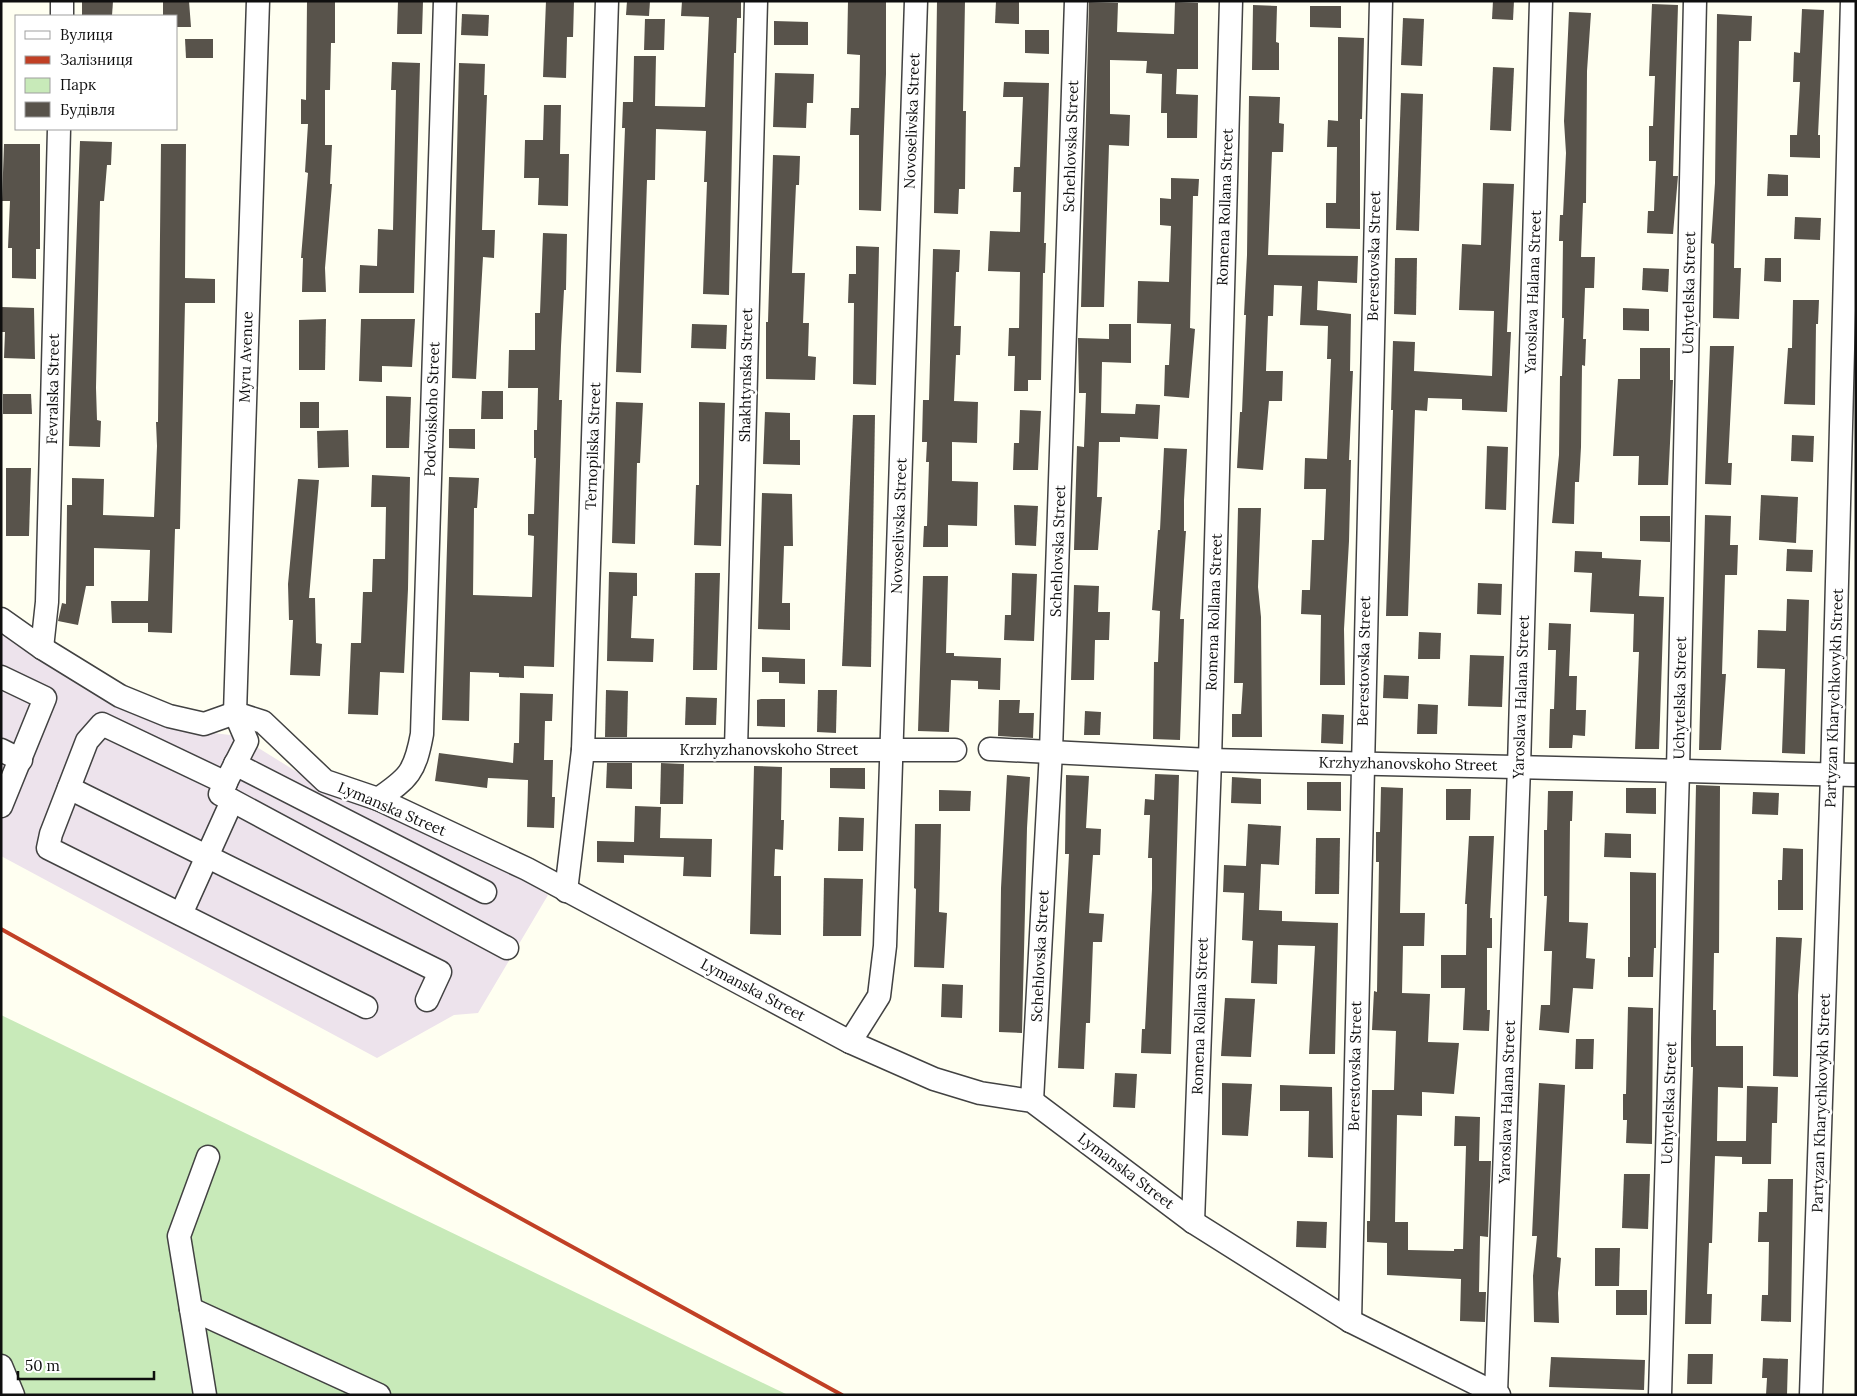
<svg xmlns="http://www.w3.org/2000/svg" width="1857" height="1396" font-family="Lora,serif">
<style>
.industrial{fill:#ede3ec}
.green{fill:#c8eab9}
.building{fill:#58534b}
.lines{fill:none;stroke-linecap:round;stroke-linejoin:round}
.minor-casing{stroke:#424242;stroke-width:25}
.minor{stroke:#fff;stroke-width:22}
.rail{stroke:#c14025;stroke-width:4}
.labels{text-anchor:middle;stroke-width:5;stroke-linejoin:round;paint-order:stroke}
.street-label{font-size:15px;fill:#0f0f0f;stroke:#fff}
</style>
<rect width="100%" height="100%" fill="#fffff1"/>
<polygon class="industrial" points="1,631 170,728 239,736 310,780 528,882 548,895 478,1013 454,1015 377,1058 1,856"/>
<polygon class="green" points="1,1015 788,1395 1,1395"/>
<g class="building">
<polygon points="82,1 113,1 112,16 82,16"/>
<polygon points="163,1 189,1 191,27 176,27 176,16 163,16"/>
<polygon points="307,1 335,1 335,43 331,43 330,90 325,90 325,145 332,145 330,184 332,184 325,268 326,292 302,292 303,258 301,258 308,173 305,172 308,124 301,124 301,99 306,100"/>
<polygon points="398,1 423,1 422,34 397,34"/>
<polygon points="546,1 574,1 573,37 567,37 566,78 543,77"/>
<polygon points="627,1 650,1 649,16 626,15"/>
<polygon points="682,1 741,1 741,18 737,18 736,53 734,53 729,295 703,294 707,182 704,182 706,131 656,129 655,180 647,180 641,373 616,372 625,128 622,128 623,102 633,102 634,56 656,56 655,106 705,107 709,17 681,16"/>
<polygon points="848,1 886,1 886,74 881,211 859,210 859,135 850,135 851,108 859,108 860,55 847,54"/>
<polygon points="937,1 965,1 963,111 966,111 965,189 959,189 958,214 934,213"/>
<polygon points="996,1 1019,1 1019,24 995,23"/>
<polygon points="1493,1 1514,1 1513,20 1492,19"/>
<polygon points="1089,2 1118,3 1117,32 1174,34 1175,2 1198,3 1198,69 1177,69 1176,94 1198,95 1197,138 1167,138 1167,113 1161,113 1162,74 1146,73 1147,61 1110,60 1110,114 1130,115 1129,146 1109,145 1104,307 1081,307"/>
<polygon points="1652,4 1678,5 1673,176 1678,176 1673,234 1647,233 1648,211 1654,211 1656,161 1649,161 1649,126 1653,126 1655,76 1649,76"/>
<polygon points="1253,5 1277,6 1276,42 1279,43 1279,70 1252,70"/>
<polygon points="1310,6 1341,6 1341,28 1310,27"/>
<polygon points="1802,9 1824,10 1818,135 1820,135 1820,158 1790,157 1790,135 1797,135 1800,82 1793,82 1794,52 1800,53"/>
<polygon points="1569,12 1591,13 1587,71 1586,203 1583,203 1581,257 1595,257 1594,288 1585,288 1583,339 1586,339 1585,366 1582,365 1581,447 1579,482 1575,482 1574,524 1552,523 1559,455 1560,376 1562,376 1564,318 1562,318 1563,241 1559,241 1560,215 1563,215 1566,153 1564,121"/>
<polygon points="462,14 489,15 488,36 461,35"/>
<polygon points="1717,14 1752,16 1751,41 1739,41 1734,268 1741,268 1739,319 1713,318 1714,244 1711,243 1715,183"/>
<polygon points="1403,18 1424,19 1422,66 1401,65"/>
<polygon points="645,19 665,19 664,50 644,50"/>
<polygon points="774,21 808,22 808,45 774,45"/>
<polygon points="1025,30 1049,30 1049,54 1025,53"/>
<polygon points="1338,37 1364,38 1362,119 1360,119 1360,229 1326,228 1326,203 1336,203 1337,147 1327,147 1328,120 1338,121"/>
<polygon points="185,39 213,39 213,58 186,58"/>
<polygon points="392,62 420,63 414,293 359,293 360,265 377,266 378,229 393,230 396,90 391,90"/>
<polygon points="459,63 485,64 484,95 487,95 482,230 495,230 494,258 483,257 476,379 452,378"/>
<polygon points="1493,67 1514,68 1511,131 1490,130"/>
<polygon points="775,73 814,74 813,103 807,103 806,128 773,127"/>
<polygon points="1004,82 1049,83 1044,243 1046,243 1045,273 1043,273 1041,380 1028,380 1028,391 1014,391 1015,356 1008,356 1009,328 1019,328 1020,272 988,271 990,231 1020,232 1021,192 1013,192 1014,167 1020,167 1023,97 1003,97"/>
<polygon points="1401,93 1423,94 1419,231 1396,230"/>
<polygon points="1249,96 1280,97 1279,123 1284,124 1283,152 1272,152 1268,255 1358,256 1357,283 1318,281 1317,310 1351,314 1350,371 1353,371 1349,460 1351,460 1349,541 1344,629 1345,685 1320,685 1321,615 1301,614 1302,590 1310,590 1312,540 1324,540 1326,489 1304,489 1305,458 1327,459 1331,359 1327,359 1328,326 1300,325 1302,286 1274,285 1273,316 1268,316 1266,371 1283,371 1282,401 1269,401 1263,470 1237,468 1240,412 1242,412 1246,315 1244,315 1247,255"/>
<polygon points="544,105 561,105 560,154 569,154 568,206 538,205 539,178 524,178 525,140 543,140"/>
<polygon points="80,141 112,142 111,165 107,165 104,201 100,201 96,388 97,420 101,421 100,447 69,446"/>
<polygon points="4,144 40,144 40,249 36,249 36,279 12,278 12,248 8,248 10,201 2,201"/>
<polygon points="161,144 186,144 185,278 215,279 215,303 185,303 180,529 175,529 172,633 148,632 148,623 112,623 111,601 148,601 150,550 94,548 94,586 86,586 78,625 58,621 62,603 66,604 67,505 72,505 72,478 104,479 103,515 154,517 157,446 156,422 158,422"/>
<polygon points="773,155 800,156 799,185 796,185 792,273 805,273 803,323 809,323 808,356 816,357 815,380 766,379 766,322 768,322"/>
<polygon points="1768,174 1788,175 1788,196 1767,196"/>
<polygon points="1171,178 1199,179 1198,196 1193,196 1190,328 1195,329 1189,398 1164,396 1165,365 1169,365 1171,324 1137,323 1138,281 1169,282 1171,226 1160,225 1160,198 1171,199"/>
<polygon points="1483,183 1514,184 1507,332 1511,332 1507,412 1462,410 1462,399 1428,398 1427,411 1415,410 1408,616 1386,616 1393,410 1391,410 1393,341 1415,342 1414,371 1492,376 1494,311 1459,310 1462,244 1481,245"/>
<polygon points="1795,217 1821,218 1820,240 1794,239"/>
<polygon points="543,233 567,234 566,290 564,290 561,346 559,400 562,400 554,667 524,666 524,678 499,677 499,673 470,672 469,721 442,720 449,477 479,478 477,508 474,508 473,595 532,597 534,536 528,535 528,514 534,514 536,458 534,458 534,430 537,430 538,388 508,388 509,350 535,350 535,313 540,313"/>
<polygon points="856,246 879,247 876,385 853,384 854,303 848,303 849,274 856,274"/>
<polygon points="933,249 960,250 959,272 956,272 954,326 961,326 960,355 956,355 954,401 978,402 977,443 952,442 952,481 978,482 977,526 948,525 948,547 923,547 924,526 927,526 929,462 926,462 927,442 922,442 923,400 929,400"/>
<polygon points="1395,258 1417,258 1416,315 1394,314"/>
<polygon points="1765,258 1781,258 1781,282 1764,281"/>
<polygon points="1643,268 1669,269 1668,292 1642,290"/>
<polygon points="1793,300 1819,300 1818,324 1816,324 1815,405 1784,404 1788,348 1792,348"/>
<polygon points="1,307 34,308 35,359 4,358 5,332 1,332"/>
<polygon points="1623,308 1649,309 1649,331 1623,330"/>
<polygon points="326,319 325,370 299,370 299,320"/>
<polygon points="361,319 415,319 412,367 382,366 382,382 359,381"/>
<polygon points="692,324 727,325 726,349 691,348"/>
<polygon points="1109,324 1131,324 1131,363 1102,362 1101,413 1135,414 1136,404 1160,405 1158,439 1120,437 1120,442 1099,442 1097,497 1102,497 1098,550 1074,550 1077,446 1084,447 1086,393 1079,393 1078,338 1109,339"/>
<polygon points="1710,346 1734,346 1728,463 1732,463 1731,485 1705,484"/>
<polygon points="1640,348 1670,348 1670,380 1673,380 1668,485 1638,485 1639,456 1613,456 1618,379 1640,379"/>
<polygon points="482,391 503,391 503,419 481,419"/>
<polygon points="3,394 31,394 32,414 3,414"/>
<polygon points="386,396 411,397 409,448 386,448"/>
<rect x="300" y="402" width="19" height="26"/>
<polygon points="616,402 643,403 640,463 637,463 635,544 612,543"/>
<polygon points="699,402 725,403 721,546 694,545 696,485 699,485"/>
<polygon points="1020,410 1041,411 1038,470 1013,470 1014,443 1019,443"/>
<polygon points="765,412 790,413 790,440 800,440 800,465 763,464"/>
<polygon points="853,415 875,415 871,667 842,666"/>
<polygon points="449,429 475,429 475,449 449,448"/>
<polygon points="348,430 349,467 318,468 317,431"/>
<polygon points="1792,435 1814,436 1813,462 1791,461"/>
<polygon points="1487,446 1508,447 1506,510 1485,509"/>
<polygon points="1164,448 1187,449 1184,500 1184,531 1186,531 1180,619 1184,619 1180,740 1153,739 1154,662 1158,662 1160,611 1152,610 1158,530 1160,530"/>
<polygon points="6,468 31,468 29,536 6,536"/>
<polygon points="372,475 410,477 408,589 404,673 380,672 378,715 348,714 351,643 361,643 363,592 372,592 373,559 385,559 386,507 371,507"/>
<polygon points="298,479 319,480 309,598 315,598 316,643 322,644 320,676 290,675 293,620 289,620 288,584"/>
<polygon points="762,493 792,494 793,546 784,546 782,603 790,603 790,630 758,629"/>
<polygon points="1761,495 1798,497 1796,543 1759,540"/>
<polygon points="1014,505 1038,506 1036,546 1015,545"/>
<polygon points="1238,508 1261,508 1258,587 1261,617 1262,737 1232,737 1232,714 1241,714 1243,683 1234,683"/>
<polygon points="1705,515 1731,516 1730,545 1738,545 1737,575 1725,575 1722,674 1726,674 1721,750 1699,750"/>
<polygon points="1640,516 1670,516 1670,542 1640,541"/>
<polygon points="1787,549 1813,550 1812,572 1786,571"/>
<polygon points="1575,551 1602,552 1602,558 1641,560 1639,596 1664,597 1659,749 1635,749 1639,652 1633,652 1634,614 1590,612 1592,573 1574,572"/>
<polygon points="609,572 637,573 637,596 633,596 631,638 654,639 653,662 607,661"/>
<polygon points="695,573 720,573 717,670 693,670"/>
<polygon points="1012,573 1037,574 1034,641 1004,640 1005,615 1011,615"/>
<polygon points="923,576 948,576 946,653 954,653 954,656 1001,658 1000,690 978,689 978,681 951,680 949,732 918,731"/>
<polygon points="1478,583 1502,584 1501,615 1477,614"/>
<polygon points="1074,585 1099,586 1098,612 1110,612 1109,640 1095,640 1094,680 1071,680"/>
<polygon points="1787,599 1809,600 1805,754 1782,753 1785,669 1757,668 1758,630 1786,631"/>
<polygon points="1549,623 1571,624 1569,676 1577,676 1576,710 1586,710 1585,736 1573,735 1572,748 1549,748 1550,709 1554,709 1556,650 1548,650"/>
<polygon points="1419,632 1441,633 1440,659 1418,659"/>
<polygon points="1470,655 1504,656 1502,707 1468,706"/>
<polygon points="762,657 805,659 805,684 779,683 779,672 762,672"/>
<polygon points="1384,675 1409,676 1408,699 1383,698"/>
<polygon points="606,690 628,691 627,737 605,737"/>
<polygon points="818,690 837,690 836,733 817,732"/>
<polygon points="520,693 553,694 552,721 545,721 544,760 553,760 552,797 555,797 554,828 527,827 528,780 488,778 487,788 435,781 439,753 513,763 514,743 519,743"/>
<polygon points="686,697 717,698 716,725 685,725"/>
<polygon points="761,699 785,699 785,727 757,726 757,700"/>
<polygon points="999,700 1020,700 1019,713 1034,713 1033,738 998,736"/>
<polygon points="1418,704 1438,705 1437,734 1417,734"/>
<polygon points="1085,711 1101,712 1100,735 1084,735"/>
<polygon points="1322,714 1344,715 1343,744 1321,743"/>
<polygon points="607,763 632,763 632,789 606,788"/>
<polygon points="661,763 684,764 683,804 660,804"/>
<polygon points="754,766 782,767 781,820 784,820 783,850 775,849 774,876 781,876 781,935 750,934"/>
<polygon points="830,768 865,768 865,789 830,788"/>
<polygon points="1155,774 1179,775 1171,1054 1141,1053 1142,1029 1145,1029 1152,889 1152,858 1148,858 1150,815 1144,815 1145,799 1154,800"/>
<polygon points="1007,775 1030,777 1027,828 1022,1033 999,1032 1001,888"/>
<polygon points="1066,775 1089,776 1086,828 1101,829 1100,855 1093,855 1089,913 1104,914 1102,942 1093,942 1090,1023 1086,1023 1084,1069 1058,1068 1069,854 1065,854"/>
<polygon points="1232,777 1261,779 1261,804 1231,803"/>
<polygon points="1307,782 1341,782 1341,811 1307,810"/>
<polygon points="1696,785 1720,786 1719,953 1714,953 1713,1010 1716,1010 1716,1046 1743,1046 1743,1088 1718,1087 1717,1141 1746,1141 1747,1086 1778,1087 1777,1123 1772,1123 1771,1164 1742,1164 1742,1157 1715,1156 1712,1243 1709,1243 1707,1294 1712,1294 1711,1324 1685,1324 1693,1067 1691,1067 1691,1039"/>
<polygon points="1381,787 1403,788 1400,913 1425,913 1424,946 1403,946 1402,993 1430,994 1428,1042 1459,1043 1454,1094 1422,1092 1422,1116 1397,1115 1395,1222 1408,1222 1408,1250 1454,1251 1454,1249 1463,1249 1466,1146 1454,1146 1455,1116 1480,1117 1479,1161 1491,1161 1488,1237 1480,1236 1479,1292 1486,1292 1485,1322 1460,1321 1461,1279 1387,1275 1387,1243 1367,1242 1367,1221 1370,1221 1372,1090 1394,1090 1396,1031 1372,1030 1374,991 1377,992 1379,862 1376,862 1376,832 1380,832"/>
<polygon points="1626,788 1656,788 1656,814 1626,813"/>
<polygon points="1446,789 1471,789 1470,820 1446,820"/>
<polygon points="939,790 971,791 970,811 939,811"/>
<polygon points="1548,791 1573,791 1572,821 1570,821 1569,922 1588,923 1586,958 1595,959 1593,989 1573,988 1569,1033 1539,1030 1541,1005 1550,1005 1552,951 1544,951 1547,896 1544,896 1544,830 1547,830"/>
<polygon points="1753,792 1779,793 1778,815 1752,814"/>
<polygon points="635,806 661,807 660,838 712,839 711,877 683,876 684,857 624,855 624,863 597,862 597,841 634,842"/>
<polygon points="839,817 864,818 863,851 838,851"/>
<polygon points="915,824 941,824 939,912 947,913 944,968 914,967 916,889 914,888"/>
<polygon points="1248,824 1281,826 1279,865 1261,864 1259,910 1282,911 1282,921 1338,923 1335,1054 1309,1054 1315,946 1278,945 1277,984 1251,983 1253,941 1242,940 1244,893 1223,892 1224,865 1246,866"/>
<polygon points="1605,833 1631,834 1631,858 1604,857"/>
<polygon points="1469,836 1494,836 1490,918 1492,918 1492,948 1487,948 1487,1010 1490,1010 1489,1031 1463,1030 1465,988 1441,988 1441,955 1466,955 1467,904 1465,904"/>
<polygon points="1316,838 1340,838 1339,894 1315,894"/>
<polygon points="1783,848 1803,849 1803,910 1778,910 1778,880 1782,880"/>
<polygon points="1630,872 1656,873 1656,948 1654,948 1653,977 1628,977 1628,957 1630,957"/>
<polygon points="824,878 863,879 861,936 823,936"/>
<polygon points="1776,937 1802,938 1798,995 1798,1077 1773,1076"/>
<polygon points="942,984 963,985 962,1018 941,1017"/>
<polygon points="1225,998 1255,999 1251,1057 1221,1056"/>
<polygon points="1628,1007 1653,1008 1652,1144 1626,1143 1627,1120 1623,1120 1623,1094 1626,1094"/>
<polygon points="1576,1039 1594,1039 1593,1069 1575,1069"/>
<polygon points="1115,1073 1137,1074 1135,1108 1113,1107"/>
<polygon points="1222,1083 1252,1084 1248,1136 1222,1135"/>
<polygon points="1539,1083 1565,1085 1557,1257 1561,1258 1558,1293 1559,1323 1534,1322 1533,1276 1537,1236 1532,1236"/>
<polygon points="1280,1085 1332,1087 1333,1158 1308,1157 1309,1111 1280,1111"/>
<polygon points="1624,1174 1650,1174 1648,1229 1622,1228"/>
<polygon points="1768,1179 1793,1179 1791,1322 1761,1321 1762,1295 1768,1295 1769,1242 1758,1242 1759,1212 1767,1212"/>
<polygon points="1297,1221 1327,1222 1326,1248 1296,1247"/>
<polygon points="1595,1248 1620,1248 1619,1286 1595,1286"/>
<rect x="1616" y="1290" width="31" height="25"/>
<polygon points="1688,1354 1713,1354 1712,1384 1687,1384"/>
<polygon points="1551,1357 1645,1360 1644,1390 1549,1387"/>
<polygon points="1763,1358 1788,1359 1787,1395 1766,1395 1767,1378 1762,1378"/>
</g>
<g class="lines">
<g class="minor-casing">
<g id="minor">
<polyline points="258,1 235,713 247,741 220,794 507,948"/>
<polyline points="62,16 62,1"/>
<polyline points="1,619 42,648 120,696 169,716 204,724 235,713 263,722 325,781 378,799 527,869 850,1042 934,1079 980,1093 1032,1101 1193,1222 1247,1256 1350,1321 1499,1395"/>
<polyline points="42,648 47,602 59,129"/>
<polyline points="1,677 45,698 1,806"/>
<polyline points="736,749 756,1"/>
<polyline points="990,749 1210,760 1856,775"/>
<polyline points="1,750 21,760"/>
<polyline points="583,750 955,750"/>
<polyline points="235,764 485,892"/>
<polyline points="226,783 102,724 87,741 51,834 48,848 366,1007"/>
<polyline points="69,788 440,972 427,1000"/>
<path d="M378,799C409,778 415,772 422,734L445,1"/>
<polyline points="566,891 583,750 607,1"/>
<polyline points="181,914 232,801"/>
<polyline points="850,1042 879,996 885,946 916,1"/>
<polyline points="1032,1101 1051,751 1076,1"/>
<polyline points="1193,1222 1210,760 1231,1"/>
<polyline points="191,1309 379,1395"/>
<polyline points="1350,1321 1381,1"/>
<polyline points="1,1366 13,1395"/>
<polyline points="1496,1393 1519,767 1541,1"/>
<polyline points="205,1395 179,1236 208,1157"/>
<polyline points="1660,1395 1678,770 1695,1"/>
<polyline points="1811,1395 1832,775 1852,1"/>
</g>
</g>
<use href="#minor" class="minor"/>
<polyline class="rail" points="1,929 478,1195 842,1395"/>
</g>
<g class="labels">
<g class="street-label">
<text transform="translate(912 121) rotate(-88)" y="5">Novoselivska Street</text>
<text transform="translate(1071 146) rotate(-88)" y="5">Schehlovska Street</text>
<text transform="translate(1225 207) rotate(-88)" y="5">Romena Rollana Street</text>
<text transform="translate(1374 256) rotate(-89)" y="5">Berestovska Street</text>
<text transform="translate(1533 292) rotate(-88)" y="5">Yaroslava Halana Street</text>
<text transform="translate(1689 293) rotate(-89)" y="5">Uchytelska Street</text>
<text transform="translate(246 357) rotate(-88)" y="5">Myru Avenue</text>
<text transform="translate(746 375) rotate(-89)" y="5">Shakhtynska Street</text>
<text transform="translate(53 389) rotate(-89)" y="5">Fevralska Street</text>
<text transform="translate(432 409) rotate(-88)" y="5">Podvoiskoho Street</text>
<text transform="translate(593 446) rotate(-88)" y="5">Ternopilska Street</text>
<text transform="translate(899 526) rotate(-88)" y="5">Novoselivska Street</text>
<text transform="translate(1058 551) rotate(-88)" y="5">Schehlovska Street</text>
<text transform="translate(1214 612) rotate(-88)" y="5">Romena Rollana Street</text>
<text transform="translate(1364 661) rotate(-89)" y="5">Berestovska Street</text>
<text transform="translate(1521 697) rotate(-88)" y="5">Yaroslava Halana Street</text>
<text transform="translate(1680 698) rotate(-89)" y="5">Uchytelska Street</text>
<text transform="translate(1834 698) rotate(-88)" y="5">Partyzan Kharychkovykh Street</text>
<text x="769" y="755">Krzhyzhanovskoho Street</text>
<text transform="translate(1408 764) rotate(1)" y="5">Krzhyzhanovskoho Street</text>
<text transform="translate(392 809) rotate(23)" y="5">Lymanska Street</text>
<text transform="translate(1040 956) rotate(-87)" y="5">Schehlovska Street</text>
<text transform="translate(753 990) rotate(28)" y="5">Lymanska Street</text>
<text transform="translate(1200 1016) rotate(-88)" y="5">Romena Rollana Street</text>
<text transform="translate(1355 1066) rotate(-89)" y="5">Berestovska Street</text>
<text transform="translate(1507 1102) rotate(-88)" y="5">Yaroslava Halana Street</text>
<text transform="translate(1669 1103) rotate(-88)" y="5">Uchytelska Street</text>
<text transform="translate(1821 1103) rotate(-88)" y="5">Partyzan Kharychkovykh Street</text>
<text transform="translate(1126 1171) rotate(37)" y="5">Lymanska Street</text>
</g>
</g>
<rect width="1857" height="1396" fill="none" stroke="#0f0f0f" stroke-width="5"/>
<rect x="15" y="15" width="162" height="115" fill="#ffffff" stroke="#9f9f9f"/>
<rect x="25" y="31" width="25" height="8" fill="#ffffff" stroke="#9f9f9f"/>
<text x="60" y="40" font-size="15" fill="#0f0f0f">Вулиця</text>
<rect x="25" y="56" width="25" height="8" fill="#c14025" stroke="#9f9f9f"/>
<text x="60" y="65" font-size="15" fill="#0f0f0f">Залізниця</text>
<rect x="25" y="78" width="25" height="15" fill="#c8eab9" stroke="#9f9f9f"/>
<text x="60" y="90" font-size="15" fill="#0f0f0f">Парк</text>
<rect x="25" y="102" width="25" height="15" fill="#58534b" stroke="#9f9f9f"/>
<text x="60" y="115" font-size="15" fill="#0f0f0f">Будівля</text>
<path d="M18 1371v8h136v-8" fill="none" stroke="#0f0f0f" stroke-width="2.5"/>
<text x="25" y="1371" font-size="15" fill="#0f0f0f" stroke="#ffffff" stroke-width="4" paint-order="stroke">50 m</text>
</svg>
